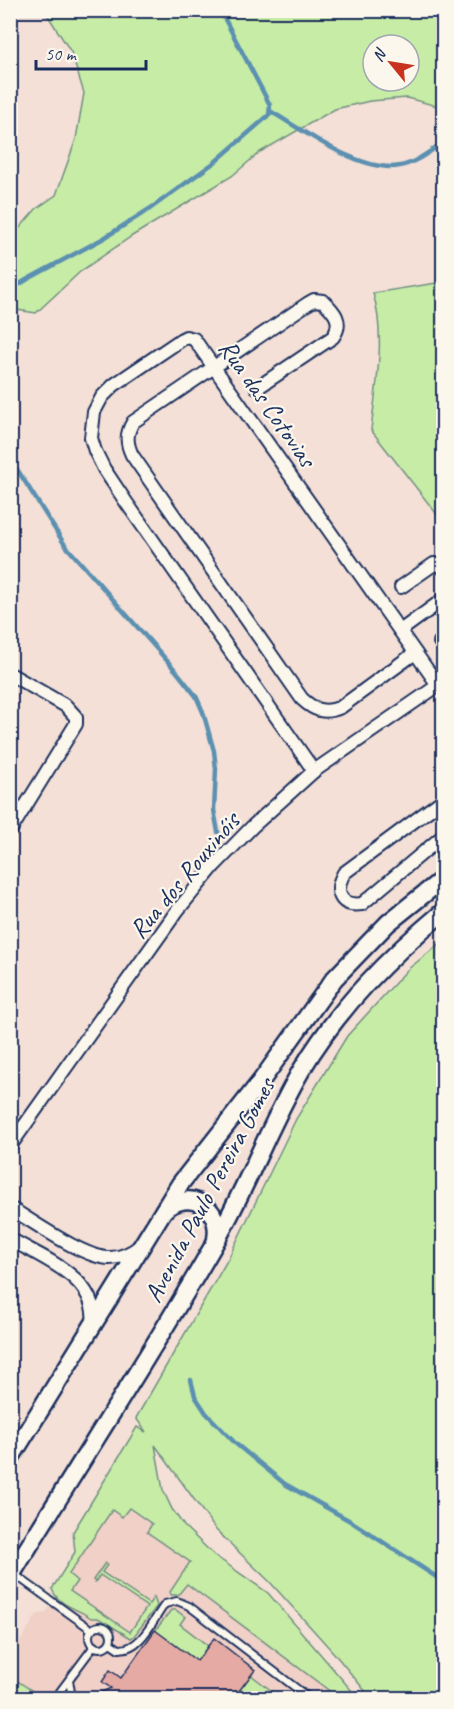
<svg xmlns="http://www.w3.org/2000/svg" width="454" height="1709" font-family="Caveat,sans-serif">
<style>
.built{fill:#f0d0c7}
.green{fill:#c7eca6;stroke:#718e82;stroke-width:1.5;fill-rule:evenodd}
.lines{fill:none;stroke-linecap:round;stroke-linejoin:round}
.stream{stroke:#5c90b1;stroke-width:4.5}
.building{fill:#e5aaa3;stroke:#1b2f5e;stroke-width:1.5}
.lane-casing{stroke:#1b2f5e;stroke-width:10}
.street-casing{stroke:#1b2f5e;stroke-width:16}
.secondary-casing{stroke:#1b2f5e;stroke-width:21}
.lane{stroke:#fbf7ec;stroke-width:6}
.street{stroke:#fbf7ec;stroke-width:12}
.secondary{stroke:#fbf7ec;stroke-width:16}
.labels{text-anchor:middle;stroke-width:4.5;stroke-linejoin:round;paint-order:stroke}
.street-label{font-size:26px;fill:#1b2f5e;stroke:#fbf7ec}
</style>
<rect width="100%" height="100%" fill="#f4e0d6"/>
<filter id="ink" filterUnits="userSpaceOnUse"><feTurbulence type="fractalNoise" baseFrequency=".0167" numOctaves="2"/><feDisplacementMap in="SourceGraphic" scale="12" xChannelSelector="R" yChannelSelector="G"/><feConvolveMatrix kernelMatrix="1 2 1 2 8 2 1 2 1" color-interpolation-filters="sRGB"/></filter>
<g filter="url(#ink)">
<polygon class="built" points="137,1427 153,1437 163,1490 172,1509 184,1526 214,1555 268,1593 358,1698 11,1698 11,1649 17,1647 37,1614 46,1613 55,1598 52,1589 75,1552 73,1532"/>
<g class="green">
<path d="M45,11H443V101L437,106L407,98L370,101L335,109L260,152L232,176L132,236L81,271L36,313L11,309V238L36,209L56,195L76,139L84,93L71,52ZM373,45H409V81H373Z"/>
<path d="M443,282H444L443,522L371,430C376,385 386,337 373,293Z"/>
<path d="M443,941V1698H371L333,1652L269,1581L216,1530L155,1445L163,1490L172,1509L184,1526L214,1555L268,1593L358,1698H339L187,1584L178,1595H171L170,1592L190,1562L147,1532L152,1524L129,1508L122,1517L112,1510L69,1574L77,1581L70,1591L130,1632L147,1607L100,1575L95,1582L93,1580L105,1563L107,1565L102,1572L149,1604L154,1597L157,1606L134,1636L131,1638L98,1618H91C78,1608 59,1607 52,1589L75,1552L73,1532L137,1427L146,1432L136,1418L228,1259L296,1119L347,1036L407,970Z"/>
<polygon points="171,1610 176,1610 185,1617 180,1624 216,1652 205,1667 155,1631"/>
<polygon points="251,1675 281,1698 250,1698 230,1684"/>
<polygon points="10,1676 43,1698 11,1698"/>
</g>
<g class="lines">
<g class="stream">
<path d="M270,111C303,130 362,174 400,166C416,163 430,151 444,142"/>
<polyline points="440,144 444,159"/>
<polyline points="10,290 28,279 104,238 151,208 215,162 269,115 270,105 220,10"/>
<polyline points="10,458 65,545 177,672 196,696 203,712 214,751 216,769 214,810 218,832"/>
<polyline points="191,1380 195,1396 206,1413 236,1444 285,1484 352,1522 444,1582"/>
</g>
</g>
<polygon class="building" points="155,1630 197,1661 214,1638 255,1670 239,1691 250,1698 88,1698 111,1688 102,1682 110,1670 121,1678"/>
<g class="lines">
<g class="lane-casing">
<g id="lane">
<polyline points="14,1574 92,1630"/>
<circle cx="100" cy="1637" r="11"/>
<path d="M110,1643L119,1649C141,1650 153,1620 165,1604L177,1601L189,1606L309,1698"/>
<polyline points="69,1680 72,1698"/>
<polyline points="55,1698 94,1646"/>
</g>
</g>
<g class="street-casing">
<g id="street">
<path d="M257,388L333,337C344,322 334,311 323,301L314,300L307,304L133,422C126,434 126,442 132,455L302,699C315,711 325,714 341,707L415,653"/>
<polyline points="401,587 434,564 440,565 444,569"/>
<polyline points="400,631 444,599"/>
<polyline points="440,642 444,640"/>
<polyline points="10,674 66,706 76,717 76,724 10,831"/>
<polyline points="314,771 126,502 104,469 95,451 91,438 94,412 102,397 114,385 182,339 186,337 194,339 438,685"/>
<path d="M444,799L344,873C334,891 339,907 362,904L444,835"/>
<polyline points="10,1146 177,911 214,866 253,826 314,771 443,682"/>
<path d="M10,1208C34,1222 85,1259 110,1258C121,1258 131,1253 140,1246"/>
<path d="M10,1239C42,1258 99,1278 93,1324"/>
</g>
</g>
<g class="secondary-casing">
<g id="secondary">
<path d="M164,1210C189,1188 222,1206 216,1239"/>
<polyline points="10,1459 180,1184 261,1081 334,979 388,923 444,878"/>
<path d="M10,1577C77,1467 148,1359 212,1248C246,1190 268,1127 302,1069C339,1007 389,957 444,911"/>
</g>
</g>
<use href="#lane" class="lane"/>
<use href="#street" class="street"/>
<use href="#secondary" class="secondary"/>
</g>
</g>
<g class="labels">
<g class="street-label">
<text transform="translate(268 403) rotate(55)" y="9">Rua das Cotovias</text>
<text transform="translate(184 875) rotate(-50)" y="9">Rua dos Rouxinóis</text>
<text transform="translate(209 1190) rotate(-62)" y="9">Avenida Paulo Pereira Gomes</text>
</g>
</g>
<rect width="454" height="1709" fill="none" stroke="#fbf7ec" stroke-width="36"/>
<rect x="18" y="18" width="418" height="1673" fill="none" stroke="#1b2f5e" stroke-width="2" filter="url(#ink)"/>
<g transform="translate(391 63) rotate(300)"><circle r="28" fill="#fbf7ec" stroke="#a1a7b3" stroke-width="1.5"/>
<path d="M0-4.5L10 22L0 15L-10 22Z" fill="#c8321e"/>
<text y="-9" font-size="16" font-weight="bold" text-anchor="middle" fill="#1b2f5e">N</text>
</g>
<path d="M36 60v9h110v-9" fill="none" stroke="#1b2f5e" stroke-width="3"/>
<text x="45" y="60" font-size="18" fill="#1b2f5e" stroke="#fbf7ec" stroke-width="4.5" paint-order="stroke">50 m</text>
</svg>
